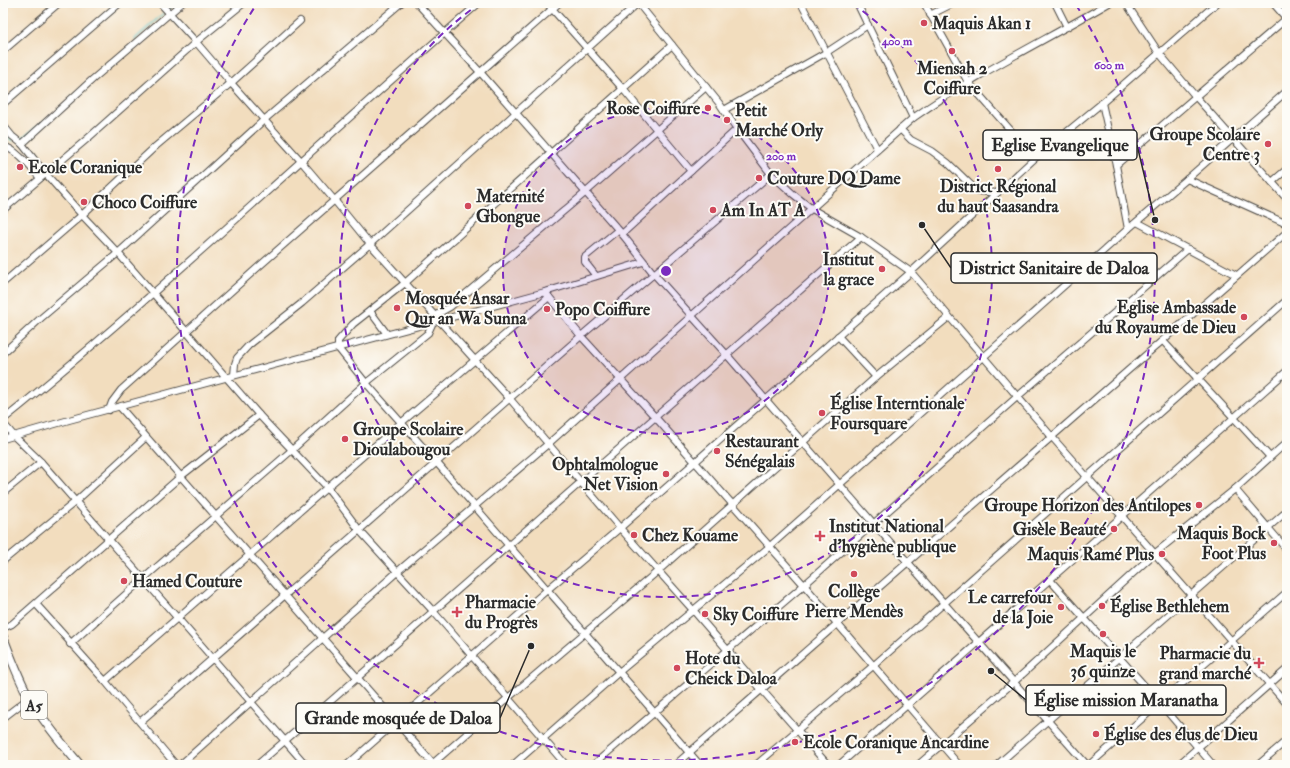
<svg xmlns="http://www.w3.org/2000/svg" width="1290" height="768" font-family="'IM FELL Double Pica',serif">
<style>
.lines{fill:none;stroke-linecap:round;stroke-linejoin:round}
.stream{stroke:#58c5cd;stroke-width:1.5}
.minor-casing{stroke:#494641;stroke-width:8}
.major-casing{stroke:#494641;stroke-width:10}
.minor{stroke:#fff;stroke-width:6}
.major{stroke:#fff;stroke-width:8}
.ring{fill:none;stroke:#7b2cbf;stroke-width:2;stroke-dasharray:7 5}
.poi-dot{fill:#d1495b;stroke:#fdfcf7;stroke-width:1.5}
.labels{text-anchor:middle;stroke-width:4;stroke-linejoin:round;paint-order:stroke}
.shield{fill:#fdfcf7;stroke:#6a6a68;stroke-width:1}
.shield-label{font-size:16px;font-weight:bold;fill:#2b2b2b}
.poi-label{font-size:17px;font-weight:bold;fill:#2b2b2b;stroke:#fdfcf7;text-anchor:start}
.centre{fill:#7b2cbf;stroke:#fdfcf7;stroke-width:2}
.ring-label{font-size:12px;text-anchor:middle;font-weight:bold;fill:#7b2cbf;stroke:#fdfcf7;stroke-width:4;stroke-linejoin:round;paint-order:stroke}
.leader{fill:none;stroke:#2b2b2b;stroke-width:1.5}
.callout-dot{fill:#2b2b2b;stroke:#fdfcf7;stroke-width:1.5}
.callout{fill:#fdfcf7;stroke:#2b2b2b;stroke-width:1.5}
.callout-label{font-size:18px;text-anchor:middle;font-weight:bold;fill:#2b2b2b}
</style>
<rect width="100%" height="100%" fill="#fdfcf7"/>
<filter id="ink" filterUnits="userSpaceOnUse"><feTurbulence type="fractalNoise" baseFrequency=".025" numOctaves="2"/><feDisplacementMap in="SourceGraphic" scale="8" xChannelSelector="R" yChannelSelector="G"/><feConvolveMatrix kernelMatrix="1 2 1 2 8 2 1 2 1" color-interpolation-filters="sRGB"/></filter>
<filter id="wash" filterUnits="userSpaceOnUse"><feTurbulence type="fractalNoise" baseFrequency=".012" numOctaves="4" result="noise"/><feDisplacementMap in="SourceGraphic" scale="16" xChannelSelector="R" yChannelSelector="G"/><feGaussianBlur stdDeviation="0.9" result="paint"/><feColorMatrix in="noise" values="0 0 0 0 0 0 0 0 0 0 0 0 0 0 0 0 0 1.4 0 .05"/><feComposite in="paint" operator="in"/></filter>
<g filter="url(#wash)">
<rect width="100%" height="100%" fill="#f2ddbe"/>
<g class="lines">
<g class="stream">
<polyline points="168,10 176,3"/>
<polyline points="135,39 165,12"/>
<polyline points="3,131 12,141 13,140"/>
<polyline points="19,139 24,137 40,124"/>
</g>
</g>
</g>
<g filter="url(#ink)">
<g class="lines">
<g class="minor-casing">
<g id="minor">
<polyline points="160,3 196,42 231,83 301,161 335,201 370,244 510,399 620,528 693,610 762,690 828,765"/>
<polyline points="417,3 480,72 622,234 654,274 727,355 874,524 1087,765"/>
<polyline points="547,3 623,89 691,171"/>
<polyline points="638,3 719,103 737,129 771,174 793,194 812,209 861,237 911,272 1052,437 1287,704"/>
<polyline points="801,3 877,149"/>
<polyline points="857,3 913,118"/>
<polyline points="924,3 968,82 1035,158"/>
<polyline points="1055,3 1067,27"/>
<polyline points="1126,3 1159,53 1196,97 1287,199"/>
<polyline points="1273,3 1287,19"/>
<polyline points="930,15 954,3"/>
<polyline points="672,45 405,283 353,324 338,341 338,348 366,383 437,463 700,765"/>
<polyline points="3,51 59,3"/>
<polyline points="1102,103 1116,165 1128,229"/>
<polyline points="3,104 120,3"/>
<polyline points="724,110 827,52 868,25"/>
<polyline points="3,125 12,136 22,144 45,173 82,215 118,253 259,415 327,487 360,531 433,611 566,765"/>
<polyline points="900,129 911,140 932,151 948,163 976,190 978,191 997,193"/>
<polyline points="22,144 93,79 182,3"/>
<path d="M3,146C16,149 31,168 40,178"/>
<polyline points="1116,165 1287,18"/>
<polyline points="1187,179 1287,224"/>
<polyline points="1272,182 1287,169"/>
<polyline points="3,210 87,139 196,42 244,3"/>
<polyline points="1137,222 1236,275"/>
<polyline points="622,234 737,129"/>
<polyline points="596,276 585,262 585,257 618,230"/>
<polyline points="3,283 82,215 156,146 231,83 300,21"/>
<polyline points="545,292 581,336 656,418 804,585 959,765"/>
<polyline points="370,311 387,334"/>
<polyline points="434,316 450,307 585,193 706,87"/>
<polyline points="838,336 876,377"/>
<polyline points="1163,341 1270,457"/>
<polyline points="3,353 41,318 118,253 264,120 401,3"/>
<polyline points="234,375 235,364 237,358 249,345 302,303 370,244 638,3"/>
<polyline points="120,407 434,765"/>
<polyline points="109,410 112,402 121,390 256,269 559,3"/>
<path d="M3,420C167,287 320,141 479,3"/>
<polyline points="3,423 14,436 41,462 306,765"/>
<polyline points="3,439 69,420 545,292 643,262"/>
<polyline points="1235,489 1287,550"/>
<polyline points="3,493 41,462"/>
<polyline points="3,561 75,502 145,438"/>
<polyline points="1050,580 1159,702 1213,765"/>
<polyline points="36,604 105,681 176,765"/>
<polyline points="3,628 12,624 180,477 259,415"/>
<polyline points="70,644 143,579 292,450 366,383 428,333 433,322"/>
<polyline points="105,681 401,423 549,297"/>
<polyline points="3,718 29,698"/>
<polyline points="140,722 581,336 771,174"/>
<path d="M180,765L397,572L548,444L913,118C975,74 1044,41 1109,3"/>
<path d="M257,765C459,590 660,414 861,237"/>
<polyline points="347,765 547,590 620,528 911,272 1035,158 1102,103 1217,3"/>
<polyline points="431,765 508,698 658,571 876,377 949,317"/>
<polyline points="513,765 619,672 769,547 1128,229 1187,179 1287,91"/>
<polyline points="593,765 804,585 1017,397 1188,249"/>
<polyline points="675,765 1287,232"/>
<polyline points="756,765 873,666 1287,300"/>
<polyline points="839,765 1287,371"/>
<polyline points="918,765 1014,682 1154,554 1235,489 1287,442"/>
<polyline points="997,765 1287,511"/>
<polyline points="1089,765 1287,592"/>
<polyline points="1178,765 1287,669"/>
<polyline points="1258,765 1287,740"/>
</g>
</g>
<g class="major-casing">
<path id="major" d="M3,637C11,658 19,680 30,699C44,722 62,744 80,765"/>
</g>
<use href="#minor" class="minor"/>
<use href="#major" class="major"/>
</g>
</g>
<circle cx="666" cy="271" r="163" fill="#7b2cbf" fill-opacity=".12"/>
<g class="ring">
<circle cx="666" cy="271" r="163"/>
<path d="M853 4A326 326 0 1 1 479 4"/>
<path d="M1076 5A489 489 0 1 1 256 5"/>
</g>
<g class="poi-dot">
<circle cx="924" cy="23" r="4"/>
<circle cx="952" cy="51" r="4"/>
<circle cx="708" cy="108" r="4"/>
<circle cx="727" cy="120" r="4"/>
<circle cx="1268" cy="144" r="4"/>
<circle cx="20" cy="167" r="4"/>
<circle cx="998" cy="169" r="4"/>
<circle cx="759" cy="178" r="4"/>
<circle cx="84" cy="202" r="4"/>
<circle cx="468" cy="206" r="4"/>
<circle cx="713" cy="210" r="4"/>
<circle cx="882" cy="269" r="4"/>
<circle cx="397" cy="308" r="4"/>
<circle cx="547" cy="309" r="4"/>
<circle cx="1244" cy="317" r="4"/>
<circle cx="822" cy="413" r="4"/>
<circle cx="345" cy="439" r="4"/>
<circle cx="717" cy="451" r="4"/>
<circle cx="666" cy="474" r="4"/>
<circle cx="1199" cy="505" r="4"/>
<circle cx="1114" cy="529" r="4"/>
<circle cx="634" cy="535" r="4"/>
<path d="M818 530h4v4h4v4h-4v4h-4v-4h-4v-4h4z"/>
<circle cx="1274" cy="543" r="4"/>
<circle cx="1162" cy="554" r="4"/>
<circle cx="854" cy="574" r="4"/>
<circle cx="124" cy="581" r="4"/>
<circle cx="1102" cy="606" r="4"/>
<circle cx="1061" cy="607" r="4"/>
<path d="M455 606h4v4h4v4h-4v4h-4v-4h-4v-4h4z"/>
<circle cx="705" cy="614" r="4"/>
<circle cx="1103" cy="634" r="4"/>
<path d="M1257 657h4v4h4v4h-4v4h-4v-4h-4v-4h4z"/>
<circle cx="677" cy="668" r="4"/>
<circle cx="1096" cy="734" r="4"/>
<circle cx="795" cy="742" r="4"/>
</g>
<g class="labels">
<rect class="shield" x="21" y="691" width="26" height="28" rx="3"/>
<g class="shield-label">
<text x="34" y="711">A5</text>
</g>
<g class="poi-label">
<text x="932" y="29">Maquis Akan 1</text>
<text x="952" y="74" text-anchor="middle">Miensah 2<tspan x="952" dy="20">Coiffure</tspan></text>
<text x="700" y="114" text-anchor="end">Rose Coiffure</text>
<text x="735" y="116">Petit<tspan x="735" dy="20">Marché Orly</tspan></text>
<text x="1260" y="140" text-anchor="end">Groupe Scolaire<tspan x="1260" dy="20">Centre 3</tspan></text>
<text x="28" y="173">Ecole Coranique</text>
<text x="767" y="184">Couture DQ Dame</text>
<text x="998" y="192" text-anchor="middle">District Régional<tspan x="998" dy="20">du haut Saasandra</tspan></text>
<text x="476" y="202">Maternité<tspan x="476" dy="20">Gbongue</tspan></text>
<text x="92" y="208">Choco Coiffure</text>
<text x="721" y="216">Am In AT A</text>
<text x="874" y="265" text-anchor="end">Institut<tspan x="874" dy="20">la grace</tspan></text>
<text x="405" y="304">Mosquée Ansar<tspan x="405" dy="20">Qur an Wa Sunna</tspan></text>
<text x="1236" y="313" text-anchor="end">Eglise Ambassade<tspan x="1236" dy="20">du Royaume de Dieu</tspan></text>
<text x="555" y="315">Popo Coiffure</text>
<text x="830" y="409">Église Interntionale<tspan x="830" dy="20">Foursquare</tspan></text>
<text x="353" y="435">Groupe Scolaire<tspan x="353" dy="20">Dioulabougou</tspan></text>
<text x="725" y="447">Restaurant<tspan x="725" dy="20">Sénégalais</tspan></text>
<text x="658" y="470" text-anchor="end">Ophtalmologue<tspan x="658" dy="20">Net Vision</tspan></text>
<text x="1191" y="511" text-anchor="end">Groupe Horizon des Antilopes</text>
<text x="829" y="532">Institut National<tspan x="829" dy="20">d'hygiène publique</tspan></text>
<text x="1106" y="535" text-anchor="end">Gisèle Beauté</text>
<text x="1266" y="539" text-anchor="end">Maquis Bock<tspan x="1266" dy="20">Foot Plus</tspan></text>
<text x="642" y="541">Chez Kouame</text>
<text x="1154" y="560" text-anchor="end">Maquis Ramé Plus</text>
<text x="132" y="587">Hamed Couture</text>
<text x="854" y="597" text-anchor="middle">Collège<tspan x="854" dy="20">Pierre Mendès</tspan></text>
<text x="1053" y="603" text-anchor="end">Le carrefour<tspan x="1053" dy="20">de la Joie</tspan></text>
<text x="465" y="608">Pharmacie<tspan x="465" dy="20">du Progrès</tspan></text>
<text x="1110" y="612">Église Bethlehem</text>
<text x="713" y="620">Sky Coiffure</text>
<text x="1103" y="657" text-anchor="middle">Maquis le<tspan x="1103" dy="20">36 quinze</tspan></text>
<text x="1251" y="659" text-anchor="end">Pharmacie du<tspan x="1251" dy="20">grand marché</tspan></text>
<text x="685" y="664">Hote du<tspan x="685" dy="20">Cheick Daloa</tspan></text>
<text x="1104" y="740">Église des élus de Dieu</text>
<text x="803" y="748">Ecole Coranique Ancardine</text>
</g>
</g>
<circle cx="666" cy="271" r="6" class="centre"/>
<g class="ring-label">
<text x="897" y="45">400 m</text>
<text x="1109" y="69">600 m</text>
<text x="781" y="160">200 m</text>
</g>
<path class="leader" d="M1155 220L1137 145M922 225L951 268M991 671L1026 700M531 646L500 718"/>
<g class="callout-dot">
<circle cx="1155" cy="220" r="4"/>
<circle cx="922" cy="225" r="4"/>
<circle cx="991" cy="671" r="4"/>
<circle cx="531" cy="646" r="4"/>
</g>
<g class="callout">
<rect x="983" y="130" width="154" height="30" rx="4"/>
<rect x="951" y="253" width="206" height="30" rx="4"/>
<rect x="1026" y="685" width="200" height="30" rx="4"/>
<rect x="296" y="703" width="204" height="30" rx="4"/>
</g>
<g class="callout-label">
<text x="1060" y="151">Eglise Evangelique</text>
<text x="1054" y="274">District Sanitaire de Daloa</text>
<text x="1126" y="706">Église mission Maranatha</text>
<text x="398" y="724">Grande mosquée de Daloa</text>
</g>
<rect width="1290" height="768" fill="none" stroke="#fdfcf7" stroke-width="16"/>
</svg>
